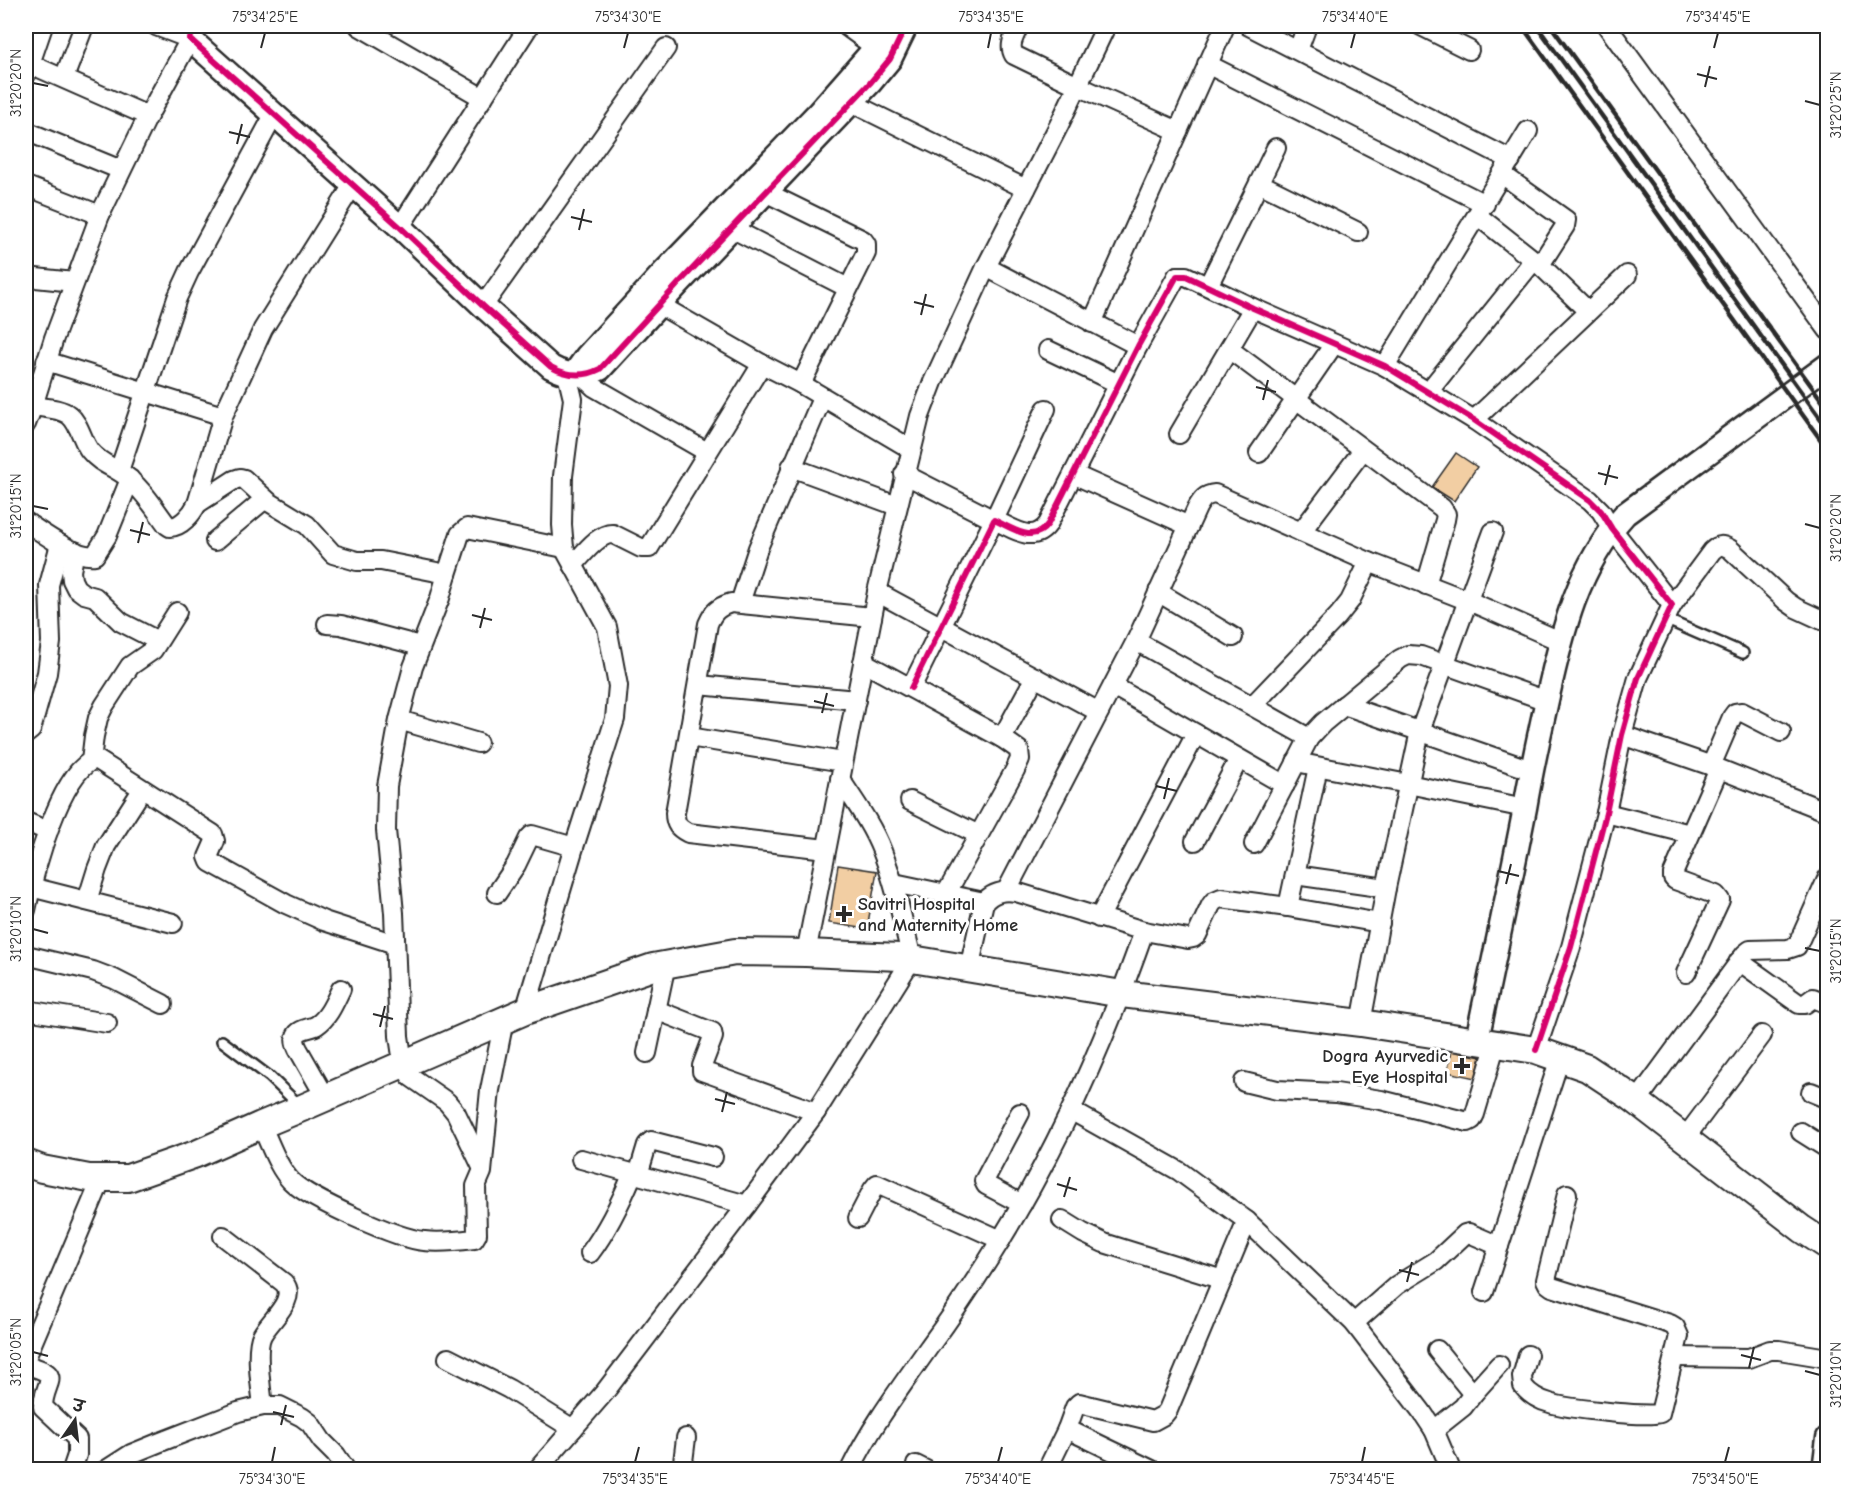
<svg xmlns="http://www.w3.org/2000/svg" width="1853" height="1495" font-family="'Comic Neue','Playpen Sans Deva',sans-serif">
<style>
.building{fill:#f2cea3;stroke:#2b2b2b;stroke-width:1.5}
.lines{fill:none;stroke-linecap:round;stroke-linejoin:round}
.service-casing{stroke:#2b2b2b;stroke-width:14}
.minor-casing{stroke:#2b2b2b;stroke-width:22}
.tertiary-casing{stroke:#2b2b2b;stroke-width:27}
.secondary-casing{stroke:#2b2b2b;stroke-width:30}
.service{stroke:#fff;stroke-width:9}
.minor{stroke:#fff;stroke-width:18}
.tertiary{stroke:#fff;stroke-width:22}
.secondary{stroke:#fff;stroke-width:26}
.rail{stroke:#2b2b2b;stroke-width:4.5}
.cycleway-casing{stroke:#fff;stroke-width:10}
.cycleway{stroke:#d6006c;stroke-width:6}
.ticks{fill:none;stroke:#2b2b2b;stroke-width:2}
.poi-dot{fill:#2b2b2b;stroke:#fff;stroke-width:2}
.labels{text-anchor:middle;stroke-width:6;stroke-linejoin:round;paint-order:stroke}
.poi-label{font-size:18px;font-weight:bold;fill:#2b2b2b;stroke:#fff;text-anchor:start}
.neatline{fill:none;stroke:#2b2b2b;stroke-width:2}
.ticks-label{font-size:15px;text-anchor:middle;fill:#2b2b2b}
</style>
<rect width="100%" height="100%" fill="#fff"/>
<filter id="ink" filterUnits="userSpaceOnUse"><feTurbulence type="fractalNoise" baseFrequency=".0167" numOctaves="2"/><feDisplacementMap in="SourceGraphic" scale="12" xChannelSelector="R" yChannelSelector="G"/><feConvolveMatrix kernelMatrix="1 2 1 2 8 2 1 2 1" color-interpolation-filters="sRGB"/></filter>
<g filter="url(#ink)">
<g class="building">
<polygon points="1456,453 1477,467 1454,501 1432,487"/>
<polygon points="838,865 877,871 867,929 829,923"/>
<polygon points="1452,1051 1481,1057 1476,1078 1447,1072"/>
</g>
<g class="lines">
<g class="service-casing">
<g id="service">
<polyline points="1665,619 1743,653"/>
<polyline points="222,1041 270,1077 301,1107"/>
</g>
</g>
<g class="minor-casing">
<g id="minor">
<polyline points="359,26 483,98"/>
<polyline points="846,26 883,53"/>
<path d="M1019,26C1015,35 1008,45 1014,55L1078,86L1178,131"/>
<polyline points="1249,26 1511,160"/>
<polyline points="1421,26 1469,50"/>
<polyline points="1607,26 1828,330"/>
<polyline points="1298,50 1307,26"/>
<polyline points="30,64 43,26"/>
<polyline points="1207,64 1485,204"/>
<polyline points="26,75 30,64 148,116"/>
<polyline points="64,78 84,26"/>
<polyline points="841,95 850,102 1026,189"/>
<polyline points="26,131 121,170"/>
<polyline points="1503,175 1566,220 1565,226 1540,265"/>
<polyline points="1259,183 1276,148"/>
<polyline points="26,186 100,215"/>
<polyline points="765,192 863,240 866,244 866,253 801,384"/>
<polyline points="1478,216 1540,265 1588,311"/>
<polyline points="400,227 529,26"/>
<polyline points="731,228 848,288"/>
<polyline points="986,267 1138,346"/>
<polyline points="26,277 74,282"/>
<polyline points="1208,286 1259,183 1358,232"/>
<polyline points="649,299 762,364 801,384 911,449"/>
<polyline points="483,306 666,48"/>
<polyline points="1092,323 1225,26"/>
<polyline points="1229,349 1442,508 1446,514 1445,520 1426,585"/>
<polyline points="1048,350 1119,384"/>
<polyline points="46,361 223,416"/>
<polyline points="1385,366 1528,131"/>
<polyline points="577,367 581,375 594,387 707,452"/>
<polyline points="1428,392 1534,260"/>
<path d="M33,406C44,408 60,408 69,415C80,424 82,441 90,451C100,464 117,468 128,478C144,491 155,509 167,525L170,527C181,527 192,514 197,504L223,416L263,329L353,185"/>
<polyline points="1474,420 1627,275"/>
<polyline points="26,424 33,406 54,338 100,215 148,116 190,39 156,26"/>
<polyline points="1179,434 1253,308"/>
<polyline points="1259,453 1334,344"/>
<polyline points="791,467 897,506"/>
<polyline points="119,471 177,298 189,272 274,115"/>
<polyline points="904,474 994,520 1046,409"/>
<polyline points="1075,475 1189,526"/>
<polyline points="197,504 234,480 240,478 244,479 269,502 307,525 333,554 357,561 381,561 447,574 460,534 467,528 564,548"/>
<path d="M26,522C41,532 77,559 95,555L107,536L130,479"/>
<polyline points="1301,532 1363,450"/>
<polyline points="215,541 265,499"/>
<polyline points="75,551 71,571 72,580 76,588 84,594 95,597 121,622 158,641"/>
<path d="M573,565C583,555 598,533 613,534L641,548H649L762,364"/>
<polyline points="447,574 440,598 413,667 399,720 387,786 386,830 394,913 399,1036 403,1063 411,1077 447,1102 456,1113 482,1167"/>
<polyline points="877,592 1099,712"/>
<polyline points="1158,592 1233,637"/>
<polyline points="740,603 758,548 822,398"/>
<path d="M1672,605L1712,551C1719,544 1722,545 1730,549L1786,601L1796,608L1822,620"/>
<polyline points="327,624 341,625 420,646"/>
<polyline points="1136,641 1309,738"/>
<polyline points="863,662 1002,738 1019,750 1020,759 1015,770 946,894"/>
<polyline points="699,685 856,700"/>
<polyline points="1113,686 1285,785"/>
<path d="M911,688L994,520C1013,528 1033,545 1048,524L1138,346L1177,276H1186L1253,308L1385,366L1474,420L1590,500L1601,511L1612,529L1672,605L1638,678L1622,735L1606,813L1571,947L1536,1050"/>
<polyline points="1344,705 1531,770"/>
<polyline points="1252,706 1338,616 1350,601 1369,562"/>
<polyline points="399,720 478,743"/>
<polyline points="26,734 31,730 47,673 51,642 49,585 60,544"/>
<polyline points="1622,735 1712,766 1828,812"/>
<polyline points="689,737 843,762"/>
<polyline points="1002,738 1035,677"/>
<polyline points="91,761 94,736 98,718 104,706 130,666 153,650 177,612"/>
<polyline points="1296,762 1408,784 1525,808"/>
<polyline points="1711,766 1732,717 1735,713 1742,712 1781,732"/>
<polyline points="910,801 979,835"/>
<polyline points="1606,813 1690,834"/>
<polyline points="26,822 48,831"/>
<polyline points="1195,841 1239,759"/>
<polyline points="1254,844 1309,738 1323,723 1400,659 1408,655 1421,656 1547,701"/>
<path d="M826,849L688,833C679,828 675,825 675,813L708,624C713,612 718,607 731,603L872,617"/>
<polyline points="1295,875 1386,888"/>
<path d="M894,883L984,902C993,892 1003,890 1016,892L1144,931L1188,939L1193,938L1197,935L1211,905L1214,901L1221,898L1288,907L1380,923"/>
<polyline points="31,887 173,923"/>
<path d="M1007,890L1136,641L1197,508C1202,499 1205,495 1215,494L1369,562L1469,601L1560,641"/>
<polyline points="497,893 516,865 529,838 532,835 574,847"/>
<polyline points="87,901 97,869 106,846 142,790"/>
<polyline points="1288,907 1318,767"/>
<path d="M26,910C33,876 60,769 96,759L213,834L215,841L208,857L210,862L286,904L324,921L395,944"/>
<polyline points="1099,918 1196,734"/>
<polyline points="806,953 877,592 920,416 933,382 986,267 1059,125 1106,26"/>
<polyline points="26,955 93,971 114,979 163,1004"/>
<polyline points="1739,961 1799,1004 1805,1004 1813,998 1828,1004"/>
<polyline points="969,969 984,902"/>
<polyline points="1686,973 1720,900 1716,895 1675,880 1673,878 1673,874 1719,769"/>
<polyline points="26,1010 107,1023"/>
<polyline points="656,1010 712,1032 713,1037 702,1066 702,1071 816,1112"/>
<polyline points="525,1011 574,847 615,719 618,686 607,627 564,548 562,525 563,476 573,399 567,374"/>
<polyline points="1361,1023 1386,888 1420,731 1493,532"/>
<polyline points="647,1053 666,964"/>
<polyline points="1244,1082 1277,1090 1336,1093 1381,1100 1468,1122 1472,1120 1475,1114 1496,1043"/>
<polyline points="1811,1092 1828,1099"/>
<path d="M326,1098L298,1049C296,1045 294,1040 296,1036C299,1028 311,1029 317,1025C329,1017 335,1001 341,989"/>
<polyline points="1637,1101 1745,954 1750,950 1788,949 1797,946 1828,877"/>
<polyline points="1072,1111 1179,1171 1247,1221 1354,1323 1422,1412 1434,1430 1451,1470"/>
<polyline points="1020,1113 984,1181 986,1185 1022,1204"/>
<path d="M261,1125C270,1143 277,1166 291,1181C309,1199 398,1239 424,1241C440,1243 458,1241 474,1239L477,1234L476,1186L482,1172L490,1090L504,1020"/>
<polyline points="1801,1132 1828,1149"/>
<polyline points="1685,1138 1762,1035"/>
<polyline points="581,1159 747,1205"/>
<polyline points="638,1175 647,1145 651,1141 713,1157"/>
<polyline points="858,1218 873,1189 877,1184 1001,1240"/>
<polyline points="1062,1220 1083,1233 1104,1243 1223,1280"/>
<path d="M223,1236L284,1283C298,1299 270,1320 262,1335C255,1349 261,1389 263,1406"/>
<path d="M590,1253C608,1229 621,1202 633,1173"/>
<polyline points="1484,1292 1560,1058"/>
<polyline points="1354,1323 1397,1285 1436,1261 1465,1234 1469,1233 1499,1246"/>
<polyline points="1437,1350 1473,1394"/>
<path d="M1528,1355L1522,1377L1523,1386C1530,1395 1539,1400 1550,1403C1564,1408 1649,1418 1660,1413L1679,1336L1675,1327L1670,1324L1552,1287L1548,1284L1546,1280L1567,1194"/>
<polyline points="1675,1357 1749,1358 1770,1350 1779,1350 1828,1358"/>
<polyline points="26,1358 102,1178"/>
<polyline points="448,1358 509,1389 573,1429"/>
<path d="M26,1365C66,1375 43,1381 43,1407L77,1439V1455L72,1470"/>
<polyline points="1067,1429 1075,1407 1079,1403 1153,1421 1164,1415 1168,1410 1247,1221"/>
<polyline points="1434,1430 1463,1407 1473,1394 1499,1365"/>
<polyline points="916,1465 926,1470"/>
<polyline points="106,1470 131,1454 158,1443 238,1412 263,1406 280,1406 302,1417 310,1423 322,1441 336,1455 346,1470"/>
<path d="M537,1470L604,1393L747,1205L816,1112L912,959C903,923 896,886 882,851C872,825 855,802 840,779"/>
<polyline points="682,1470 686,1438"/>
<path d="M850,1470C872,1425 901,1387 929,1347C954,1313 978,1277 1000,1241C1060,1144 1106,1039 1144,931"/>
<polyline points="1047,1470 1067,1429 1152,1470"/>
</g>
</g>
<g class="tertiary-casing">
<g id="tertiary">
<path d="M194,26L190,39L400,227L483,306L551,367C567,376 584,377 600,369L680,282L870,83L890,59L906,26"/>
<polyline points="574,374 587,356 664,272 818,113 869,55 886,26"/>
<path d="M1477,1040C1493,962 1510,885 1525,808C1531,772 1539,736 1547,700C1562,632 1577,567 1625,514L1828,365"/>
<polyline points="1824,1470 1828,1438"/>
</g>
</g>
<g class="secondary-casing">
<polyline id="secondary" points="26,1163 42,1169 89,1178 128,1178 196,1154 261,1125 302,1108 525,1011 653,967 735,952 806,953 900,957 1122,994 1361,1023 1536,1050 1587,1068 1631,1097 1802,1229 1828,1246"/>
</g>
<use href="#service" class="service"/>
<use href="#minor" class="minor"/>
<use href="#tertiary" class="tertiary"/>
<use href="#secondary" class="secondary"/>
<g class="rail">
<polyline points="1522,26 1828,450"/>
<polyline points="1537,26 1828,429"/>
<polyline points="1551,26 1828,409"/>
</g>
<g class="cycleway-casing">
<g id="cycleway">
<path d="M194,26L190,39L400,227L483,306L551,367C567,376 584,377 600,369L680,282L870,83L890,59L906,26"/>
<path d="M911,688L994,520C1013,528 1033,545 1048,524L1138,346L1177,276H1186L1253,308L1385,366L1474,420L1590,500L1601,511L1612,529L1672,605L1638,678L1622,735L1606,813L1571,947L1536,1050"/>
</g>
</g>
<use href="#cycleway" class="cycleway"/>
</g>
</g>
<path class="ticks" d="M261,48L265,33M624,48L628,33M988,48L991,33M1351,48L1355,33M1714,48L1718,33M1697,74L1717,79M33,83L48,86M1705,87L1710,66M1805,101L1820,105M229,132L250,137M237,144L242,124M571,217L592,222M579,230L584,209M914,302L934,307M921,315L926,294M1256,387L1276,392M1263,400L1268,380M1598,473L1618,478M1605,485L1610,465M33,506L48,509M1805,524L1820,528M130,530L150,535M138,543L143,522M472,615L492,620M480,628L485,608M814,701L834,706M822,713L827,693M1156,786L1177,791M1164,799L1169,778M1498,871L1519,876M1506,884L1511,864M33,929L48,933M1805,948L1820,951M373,1014L393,1019M380,1027L385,1006M715,1099L735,1104M722,1112L727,1092M1057,1184L1077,1190M1064,1197L1070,1177M1399,1270L1419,1275M1407,1282L1412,1262M33,1352L48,1356M1741,1355L1761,1360M1749,1368L1754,1347M1805,1371L1820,1375M273,1412L294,1417M281,1425L286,1405M272,1462L275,1447M635,1462L639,1447M998,1462L1002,1447M1362,1462L1365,1447M1725,1462L1729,1447"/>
<g class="poi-dot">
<path d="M841 905h6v6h6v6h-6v6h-6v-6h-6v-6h6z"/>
<path d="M1459 1057h6v6h6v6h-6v6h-6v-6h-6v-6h6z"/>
</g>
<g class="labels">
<g class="poi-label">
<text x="858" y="910">Savitri Hospital<tspan x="858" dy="21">and Maternity Home</tspan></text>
<text x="1448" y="1062" text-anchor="end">Dogra Ayurvedic<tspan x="1448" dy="21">Eye Hospital</tspan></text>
</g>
</g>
<rect width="1853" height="1495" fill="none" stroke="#fff" stroke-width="66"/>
<g transform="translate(75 1420) rotate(14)" stroke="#ffffff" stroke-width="4.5" paint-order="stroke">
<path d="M0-4.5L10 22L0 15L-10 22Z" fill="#2b2b2b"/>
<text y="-9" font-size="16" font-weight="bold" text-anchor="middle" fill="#2b2b2b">उ</text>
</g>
<rect x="33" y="33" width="1787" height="1429" class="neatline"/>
<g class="ticks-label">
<text x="265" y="22">75°34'25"E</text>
<text x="628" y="22">75°34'30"E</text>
<text x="991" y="22">75°34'35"E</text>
<text x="1355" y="22">75°34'40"E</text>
<text x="1718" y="22">75°34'45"E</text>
<text transform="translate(16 83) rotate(-90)" y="5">31°20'20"N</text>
<text transform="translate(1836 105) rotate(-90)" y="5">31°20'25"N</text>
<text transform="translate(16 506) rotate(-90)" y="5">31°20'15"N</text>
<text transform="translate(1836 528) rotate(-90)" y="5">31°20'20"N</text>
<text transform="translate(16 929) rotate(-90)" y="5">31°20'10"N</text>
<text transform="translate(1836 951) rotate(-90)" y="5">31°20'15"N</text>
<text transform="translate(16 1352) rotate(-90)" y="5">31°20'05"N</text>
<text transform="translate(1836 1375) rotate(-90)" y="5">31°20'10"N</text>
<text x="272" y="1484">75°34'30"E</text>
<text x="635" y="1484">75°34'35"E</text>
<text x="998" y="1484">75°34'40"E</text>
<text x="1362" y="1484">75°34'45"E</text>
<text x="1725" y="1484">75°34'50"E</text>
</g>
</svg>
